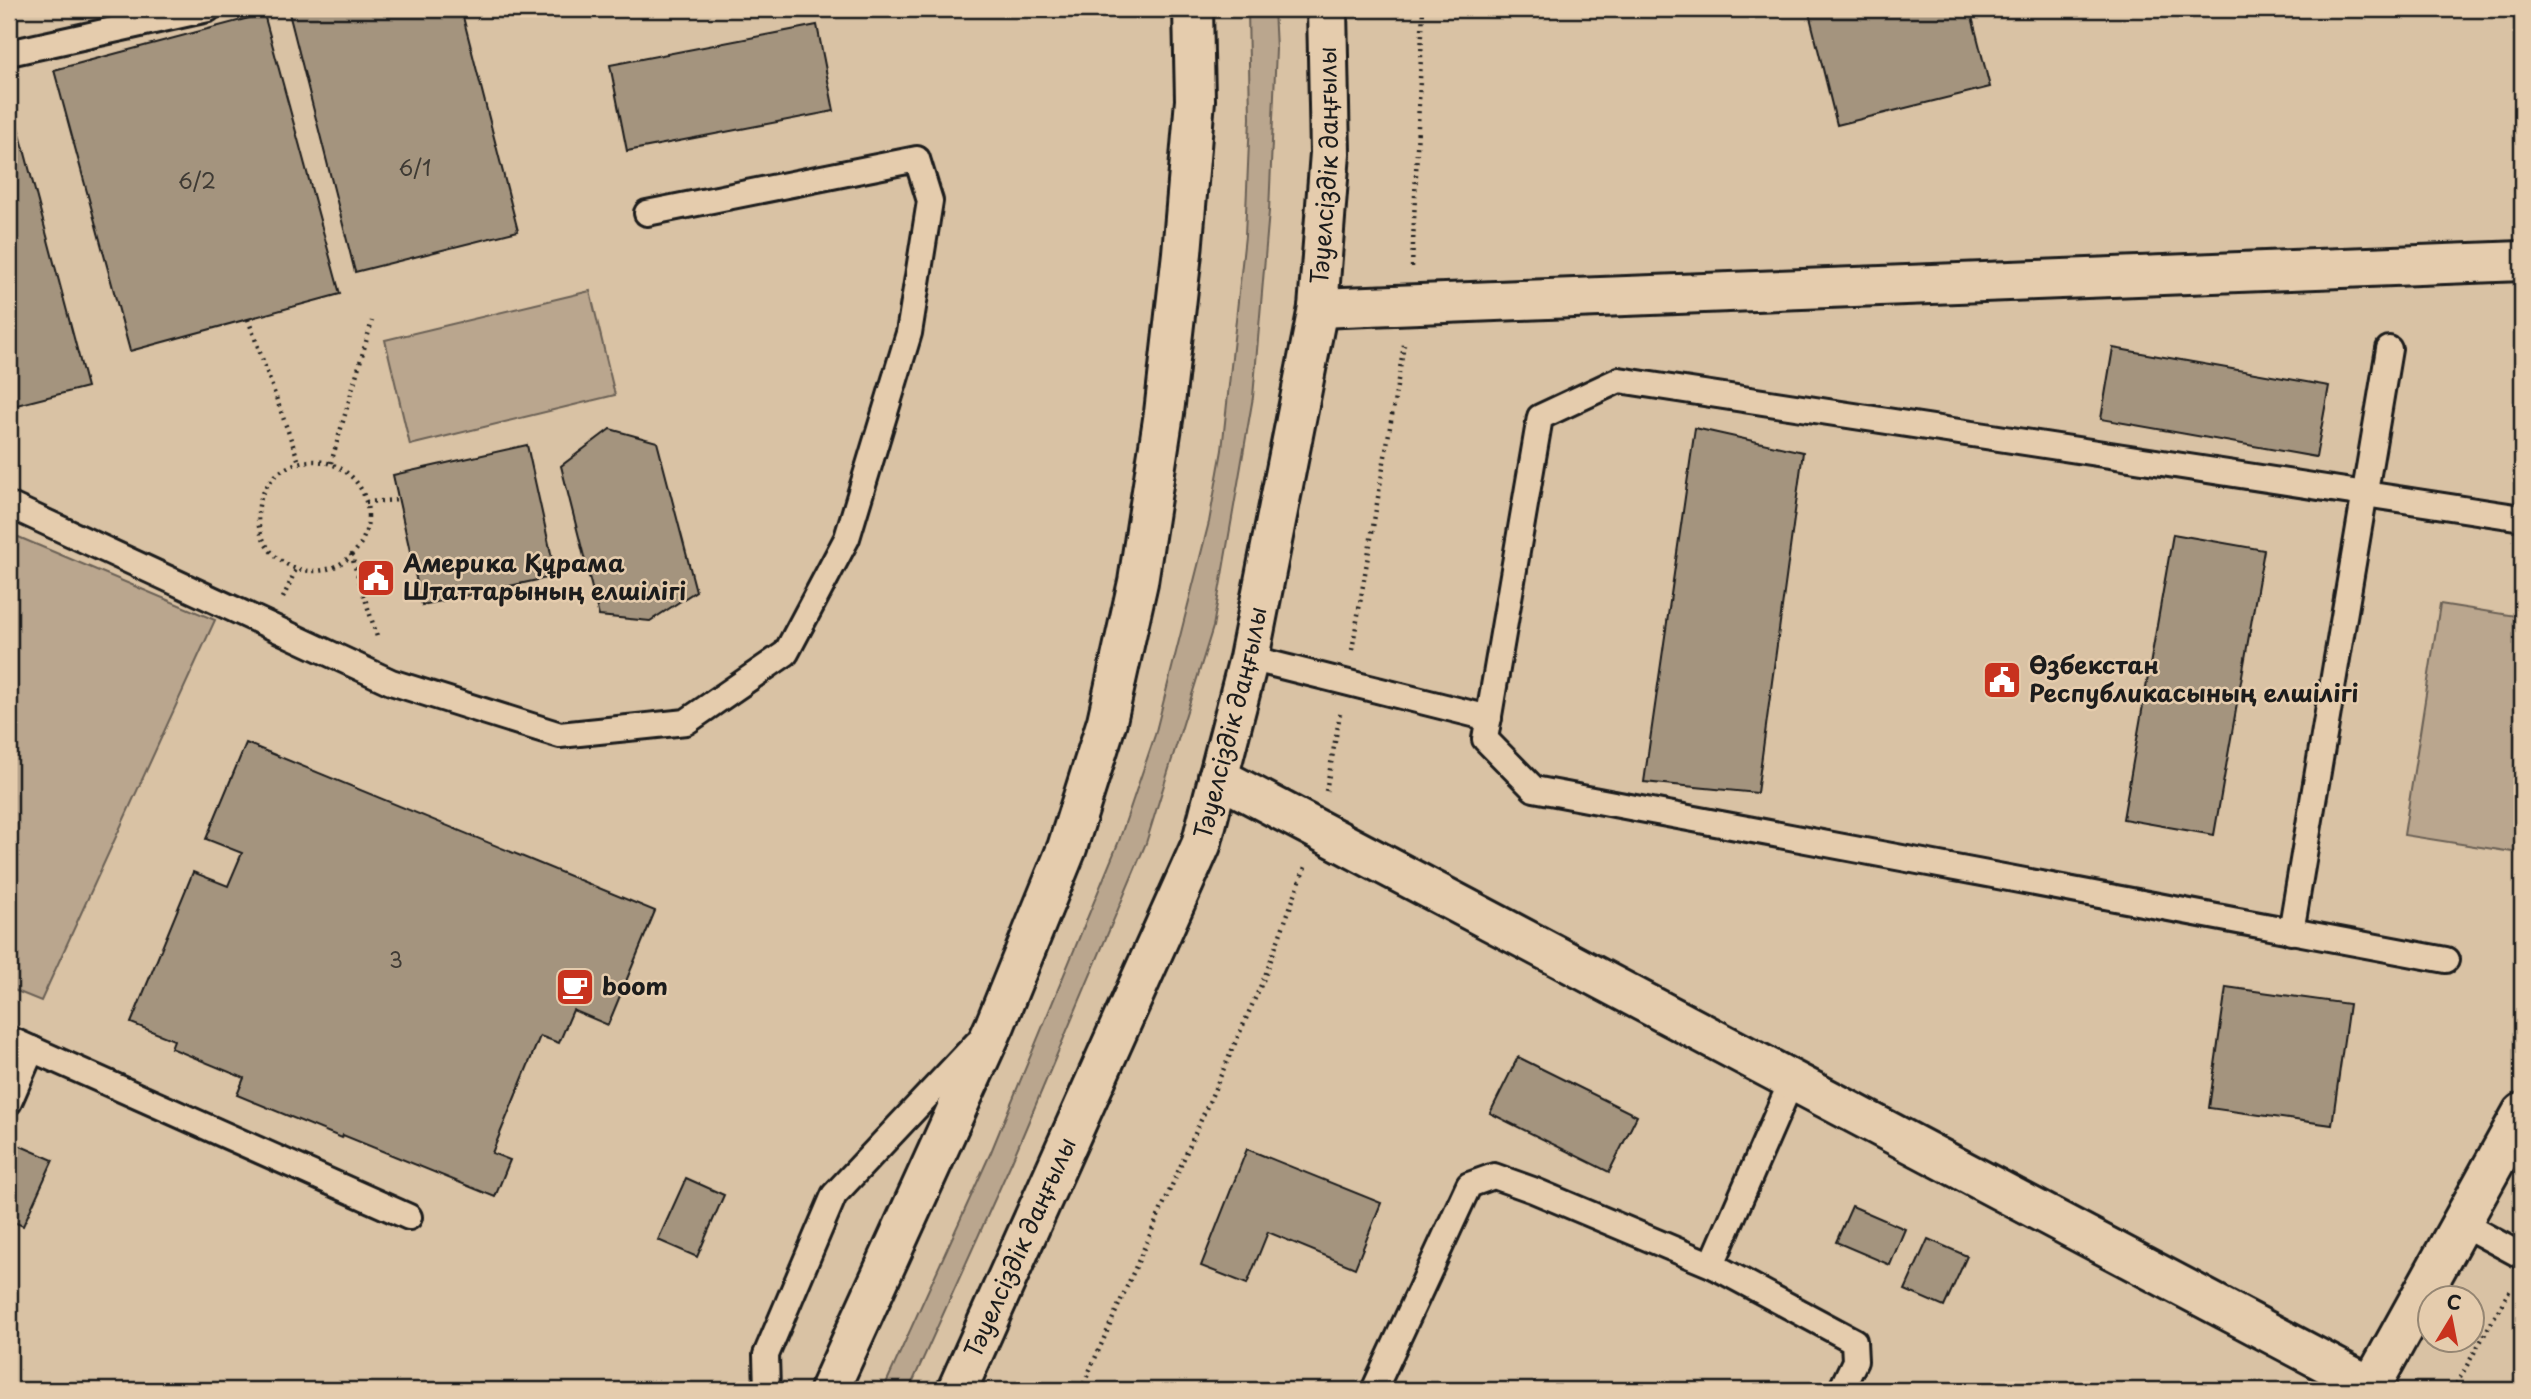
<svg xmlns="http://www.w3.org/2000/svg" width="2531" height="1399" font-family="'Playpen Sans',sans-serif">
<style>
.green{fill:#baa68e;stroke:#6b6155;stroke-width:2}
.building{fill:#a4947e;stroke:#1c1c1c;stroke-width:2}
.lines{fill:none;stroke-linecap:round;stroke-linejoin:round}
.service-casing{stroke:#1c1c1c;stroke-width:30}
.minor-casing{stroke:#1c1c1c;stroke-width:44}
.secondary-casing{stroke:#1c1c1c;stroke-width:44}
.path{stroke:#1c1c1c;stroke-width:4.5;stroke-dasharray:2 5;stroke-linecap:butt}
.service{stroke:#e5ccad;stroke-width:24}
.minor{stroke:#e5ccad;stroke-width:38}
.secondary{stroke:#e5ccad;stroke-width:38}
.labels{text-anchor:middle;stroke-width:5;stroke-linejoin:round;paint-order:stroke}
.number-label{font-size:21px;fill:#3e3a34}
.street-label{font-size:24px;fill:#1c1c1c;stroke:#e5ccad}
.poi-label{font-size:24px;font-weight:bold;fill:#1c1c1c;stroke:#e5ccad;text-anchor:start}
</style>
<rect width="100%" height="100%" fill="#d9c2a4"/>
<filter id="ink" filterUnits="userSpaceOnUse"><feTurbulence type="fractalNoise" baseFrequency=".0143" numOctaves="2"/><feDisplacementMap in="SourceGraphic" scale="14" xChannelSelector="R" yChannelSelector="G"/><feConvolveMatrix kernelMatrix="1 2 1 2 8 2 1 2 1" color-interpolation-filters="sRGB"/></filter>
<g filter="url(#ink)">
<g class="green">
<polygon points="1248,9 1274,9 1276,49 1269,211 1253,397 1213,627 1146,843 1012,1161 909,1390 883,1390 991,1152 1119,841 1155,735 1209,522 1222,450 1245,236 1250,118"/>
<polygon points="590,291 615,395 410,445 385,340"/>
<polygon points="9,533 215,620 41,1001 9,988"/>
<polygon points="2440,604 2522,617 2522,832 2519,853 2404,835"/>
</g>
<g class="building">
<polygon points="288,9 461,9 518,231 355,272"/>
<polygon points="1808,9 1970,9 1990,87 1837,125"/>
<polygon points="264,14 340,294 130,351 54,70"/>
<polygon points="817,25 834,111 627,151 610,65"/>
<polygon points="12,104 87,387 9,407 9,105"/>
<polygon points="2113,348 2329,386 2316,457 2101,419"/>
<polygon points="1695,428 1803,452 1757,793 1644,782"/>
<polygon points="610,429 657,442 696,591 650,621 599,616 561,466"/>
<polygon points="527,445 556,576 422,605 393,475"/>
<polygon points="2173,534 2264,550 2214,835 2123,819"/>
<polygon points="246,743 655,911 608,1025 573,1010 559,1043 540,1036 492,1153 510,1160 495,1197 343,1135 342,1138 237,1095 244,1078 171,1048 174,1040 131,1023 193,872 228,886 242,853 206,839"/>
<polygon points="2226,987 2349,1004 2332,1125 2209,1108"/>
<polygon points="1518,1057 1637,1116 1609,1172 1490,1113"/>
<polygon points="9,1141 53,1160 23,1226 9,1220"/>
<polygon points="1247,1149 1381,1203 1355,1268 1268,1232 1247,1284 1201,1266"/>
<polygon points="686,1178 724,1195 697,1257 658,1240"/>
<polygon points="1852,1206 1905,1229 1890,1265 1836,1242"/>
<polygon points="1928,1239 1967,1256 1944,1307 1905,1290"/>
</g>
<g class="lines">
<g class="service-casing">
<g id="service">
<polyline points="9,53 208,9"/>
<polyline points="9,505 391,682 560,735 686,722 786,653 847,538 909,333 930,201 917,159 647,213"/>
<polyline points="1249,658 1489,718"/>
<polyline points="2291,932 2389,349"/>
<polyline points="2446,960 1534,789 1485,739 1540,417 1619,380 2522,518"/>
<polyline points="9,1039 409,1217"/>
<polyline points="9,1102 32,1049"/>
<polyline points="2461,1223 2522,1256"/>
<polyline points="1714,1266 1716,1255 1792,1080"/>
<polyline points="767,1390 766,1355 834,1195 977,1043"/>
<polyline points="1374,1390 1469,1185 1494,1176 1533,1190 1714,1266 1854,1341 1855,1361 1841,1390"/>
</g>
</g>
<g class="minor-casing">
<g id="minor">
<polyline points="1318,308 2522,261"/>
<polyline points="1218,777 2378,1390"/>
<polyline points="2369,1390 2522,1113"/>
</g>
</g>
<g class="secondary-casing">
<g id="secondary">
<polyline points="829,1390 995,1025 1067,848 1107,721 1138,582 1164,413 1182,253 1195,100 1193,9"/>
<path id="s1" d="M957,1390L1201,845L1249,658L1318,308L1330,153L1327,9"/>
</g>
</g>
<g class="path">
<polyline points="1412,267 1423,9"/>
<polyline points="248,319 299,462"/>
<circle cx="313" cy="516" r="55"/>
<polyline points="331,463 372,321"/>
<polyline points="366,502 399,500"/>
<polyline points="351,554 378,640"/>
<polyline points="283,598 297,567"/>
<polyline points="1352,650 1404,345"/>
<polyline points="1326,791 1340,714"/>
<polyline points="1081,1390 1265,976 1305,867"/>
<polyline points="2453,1390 2511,1288"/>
</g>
<use href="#service" class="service"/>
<use href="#minor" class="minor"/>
<use href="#secondary" class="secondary"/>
</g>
</g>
<defs>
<g id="civic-square" transform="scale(2.0125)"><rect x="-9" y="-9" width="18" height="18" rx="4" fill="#c8321e" stroke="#e5ccad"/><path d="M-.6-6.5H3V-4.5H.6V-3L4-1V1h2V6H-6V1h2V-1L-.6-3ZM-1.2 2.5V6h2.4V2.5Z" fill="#fff"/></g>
<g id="cafe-square" transform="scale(2.0125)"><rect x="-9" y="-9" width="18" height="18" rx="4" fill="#c8321e" stroke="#e5ccad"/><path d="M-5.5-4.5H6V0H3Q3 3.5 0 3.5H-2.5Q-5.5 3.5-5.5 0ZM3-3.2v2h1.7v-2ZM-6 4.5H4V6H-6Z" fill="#fff"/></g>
</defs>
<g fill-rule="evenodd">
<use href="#civic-square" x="376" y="578"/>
<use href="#civic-square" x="2002" y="680"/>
<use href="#cafe-square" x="575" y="987"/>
</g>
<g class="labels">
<g class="number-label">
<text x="415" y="176">6/1</text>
<text x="197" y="189">6/2</text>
<text x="396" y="968">3</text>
</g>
<g class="street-label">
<text dy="8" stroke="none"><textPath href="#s1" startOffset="1290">Тәуелсіздік даңғылы</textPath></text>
<text dy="8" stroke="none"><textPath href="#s1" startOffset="723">Тәуелсіздік даңғылы</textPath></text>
<text dy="8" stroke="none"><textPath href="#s1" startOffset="156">Тәуелсіздік даңғылы</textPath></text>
</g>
<g class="poi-label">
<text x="403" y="572">Америка Құрама<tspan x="403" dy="28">Штаттарының елшілігі</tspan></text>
<text x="2029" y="674">Өзбекстан<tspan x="2029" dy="28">Республикасының елшілігі</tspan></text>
<text x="602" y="995">boom</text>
</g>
</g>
<rect width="2531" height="1399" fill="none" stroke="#e5ccad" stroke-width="35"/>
<rect x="18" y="18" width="2496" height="1364" fill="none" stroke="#1c1c1c" stroke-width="2.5" filter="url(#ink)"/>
<g transform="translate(2451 1319) rotate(10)"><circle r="33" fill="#e5ccad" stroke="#958673" stroke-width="2"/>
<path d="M0-5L12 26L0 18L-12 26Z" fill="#c8321e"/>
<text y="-10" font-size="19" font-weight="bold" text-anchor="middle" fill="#1c1c1c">С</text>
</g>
</svg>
